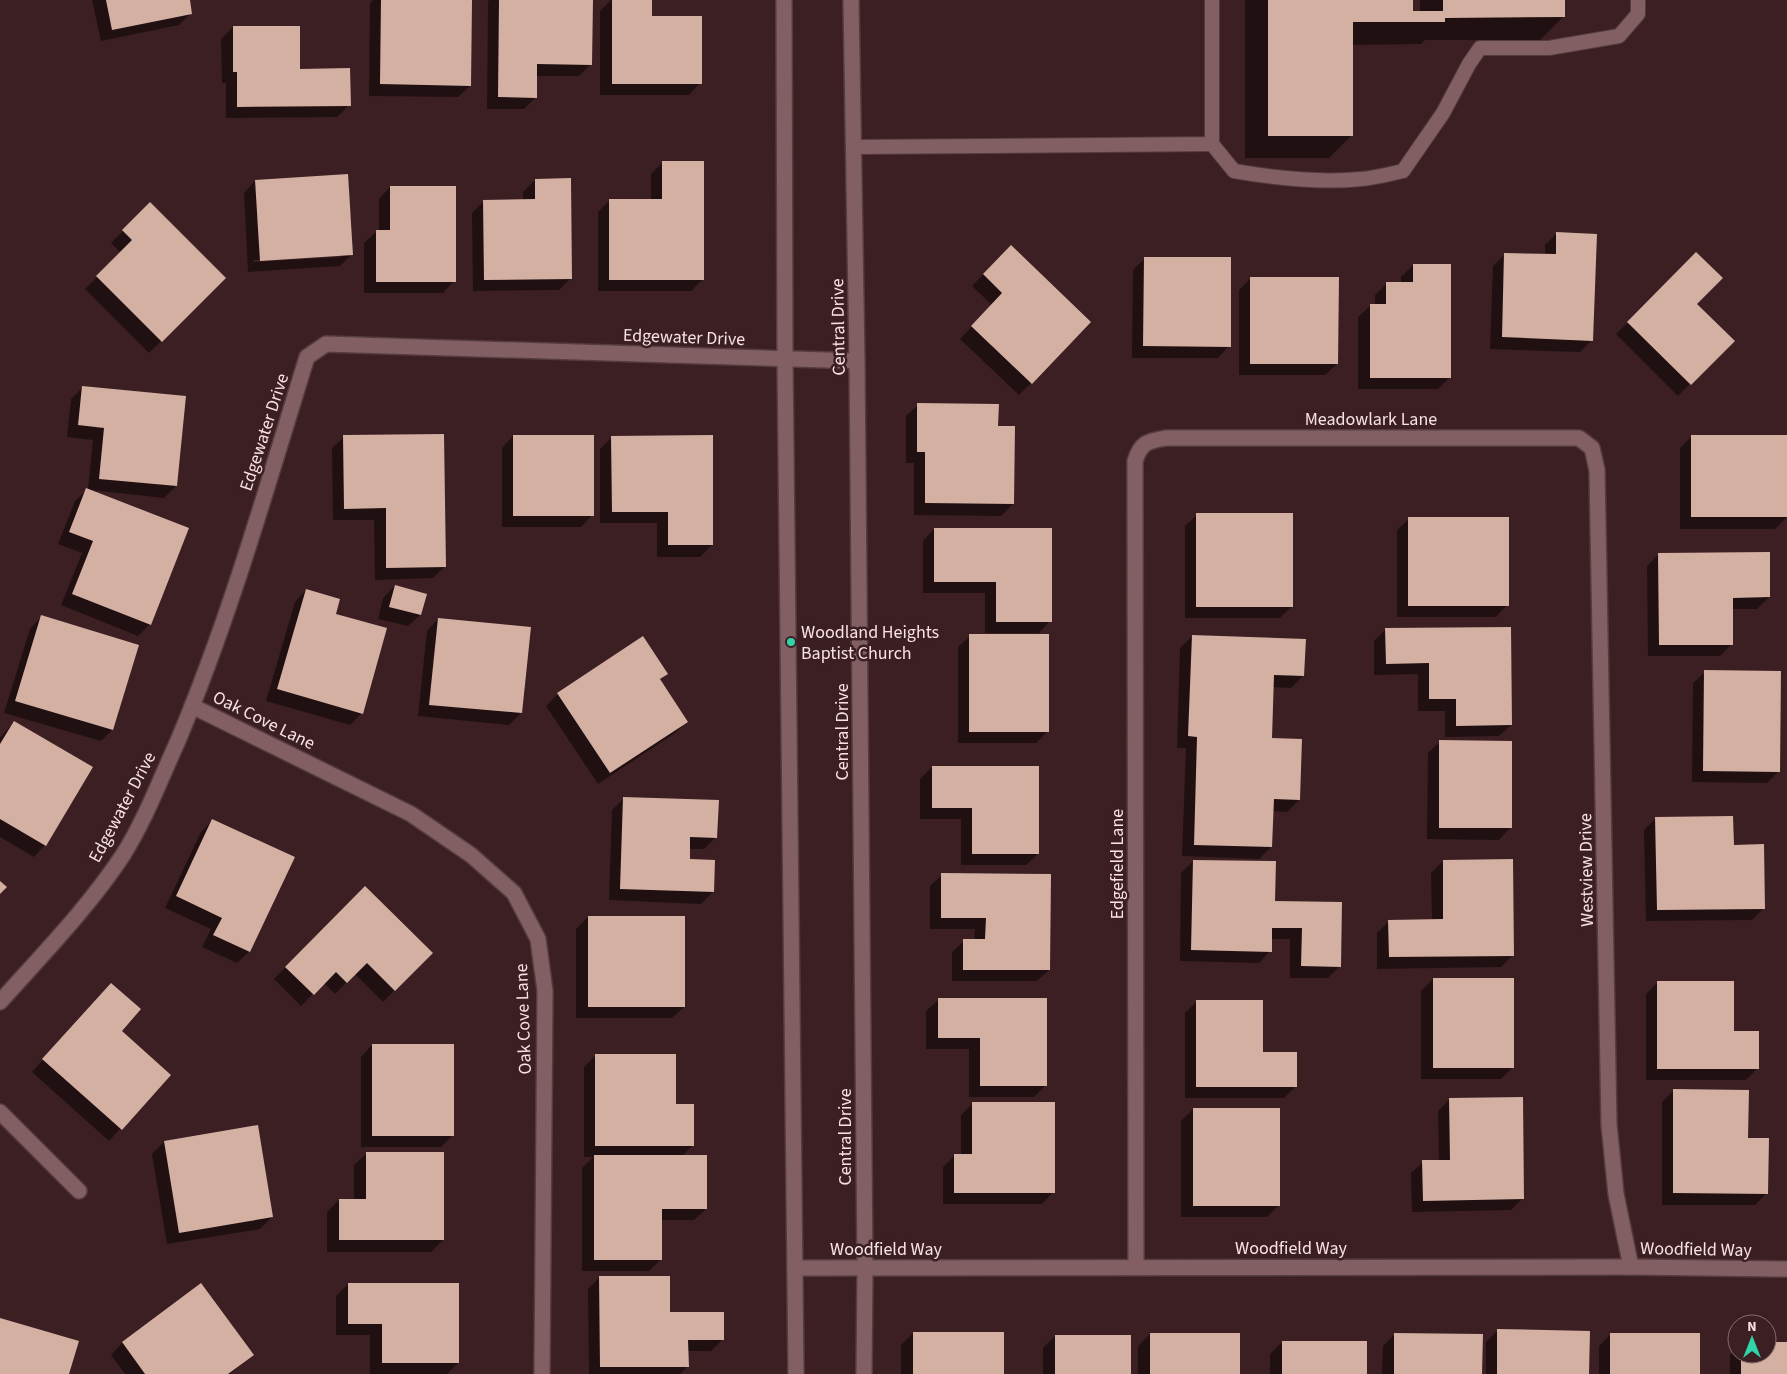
<svg xmlns="http://www.w3.org/2000/svg" width="1787" height="1374" font-family="'Source Sans 3',sans-serif">
<style>
.shadow{fill:#0007;fill-rule:evenodd}
.building{fill:#d4b0a2}
.lines{fill:none;stroke-linecap:round;stroke-linejoin:round}
.service-casing{stroke:#553c40;stroke-width:16}
.minor-casing{stroke:#553c40;stroke-width:18}
.secondary-casing{stroke:#553c40;stroke-width:18}
.service{stroke:#825f63;stroke-width:14}
.minor{stroke:#825f63;stroke-width:15}
.secondary{stroke:#825f63;stroke-width:15}
.poi-dot{fill:#31d4a9;stroke:#3c1f23;stroke-width:2}
.labels{text-anchor:middle;stroke-width:5;stroke-linejoin:round;paint-order:stroke}
.street-label{font-size:18px;fill:#f7e2e4;stroke:#3c1f23}
.poi-label{font-size:18px;fill:#f7e2e4;stroke:#3c1f23;text-anchor:start}
</style>
<rect width="100%" height="100%" fill="#3c1f23"/>
<g class="shadow">
<polygon points="92,0 188,0 191,13 179,25 101,41"/>
<polygon points="373,0 471,0 470,86 458,97 369,96 370,3"/>
<polygon points="489,0 591,0 591,64 579,76 536,76 536,97 524,109 487,109 488,2"/>
<polygon points="611,0 651,0 651,17 700,83 689,95 600,95 600,11"/>
<polygon points="1245,0 1412,0 1412,12 1420,12 1420,0 1563,0 1563,17 1540,40 1425,40 1421,44 1351,45 1352,135 1329,158 1245,158"/>
<polygon points="233,27 299,70 349,105 337,117 226,118 226,83 222,83 221,39"/>
<polygon points="663,162 703,279 691,291 598,291 598,212 610,200 651,200 651,174"/>
<polygon points="535,180 571,278 559,290 473,291 472,213 484,201 523,201 523,192"/>
<path d="M255,181L352,254L340,266L248,272L244,193ZM341,254V257L254,262L253,260Z"/>
<polygon points="390,187 454,281 443,293 364,293 364,243 376,232 379,232 379,199"/>
<polygon points="150,204 224,278 149,353 85,289 121,253 111,243"/>
<polygon points="1557,233 1592,340 1580,352 1490,349 1493,266 1505,254 1545,255 1545,245"/>
<polygon points="1696,254 1695,304 1733,341 1678,396 1616,334"/>
<polygon points="999,258 1031,383 1019,395 960,339 992,305 972,286"/>
<polygon points="1145,258 1229,346 1218,358 1132,358 1133,270"/>
<polygon points="1413,265 1450,377 1438,389 1358,389 1358,317 1370,306 1375,306 1375,295 1387,283 1401,283 1401,277"/>
<polygon points="1251,278 1337,364 1325,375 1239,375 1239,290"/>
<polygon points="83,387 176,486 164,498 91,490 150,624 138,636 61,605 82,553 58,544 75,501 87,490 88,490 93,440 67,437 71,399"/>
<polygon points="918,405 997,427 1013,504 1001,516 914,515 914,463 906,463 906,416"/>
<polygon points="513,436 592,515 581,527 502,527 502,448"/>
<polygon points="1692,436 1787,517 1775,529 1680,529 1680,448"/>
<polygon points="344,437 444,567 433,578 375,580 374,520 333,520 332,448"/>
<polygon points="612,437 712,545 700,557 657,557 657,523 600,523 600,449"/>
<polygon points="1197,515 1292,606 1280,618 1185,618 1185,526"/>
<polygon points="1409,519 1507,605 1496,617 1397,617 1397,530"/>
<polygon points="934,529 1050,621 1039,633 985,633 985,593 923,593 923,541"/>
<polygon points="1659,554 1769,597 1757,609 1732,609 1732,644 1720,656 1648,656 1647,566"/>
<polygon points="395,586 425,594 420,615 408,626 378,619 383,598"/>
<polygon points="306,590 334,615 362,713 350,725 266,701 295,602"/>
<polygon points="41,617 112,730 101,741 4,713 30,629"/>
<polygon points="438,619 529,628 521,713 509,725 418,716 427,631"/>
<polygon points="1386,629 1511,725 1499,736 1445,737 1445,711 1418,711 1418,674 1374,675 1374,641"/>
<polygon points="970,636 1048,731 1036,743 958,743 958,647"/>
<polygon points="1192,636 1303,676 1291,688 1272,687 1270,739 1299,800 1287,812 1272,811 1271,847 1259,859 1182,856 1186,748 1177,748 1180,648"/>
<polygon points="643,638 667,674 659,681 686,722 675,733 598,784 546,706 558,694"/>
<polygon points="1705,672 1779,771 1767,783 1692,782 1693,683"/>
<polygon points="14,722 45,845 34,857 0,837 0,738"/>
<polygon points="1440,742 1510,828 1499,840 1427,839 1428,753"/>
<polygon points="932,767 1038,854 1026,865 961,865 961,819 920,819 920,779"/>
<polygon points="624,798 716,837 704,849 689,849 688,860 713,892 701,904 609,900 612,810"/>
<polygon points="1656,818 1733,846 1764,908 1752,920 1646,921 1644,830"/>
<polygon points="213,820 249,952 237,963 202,947 211,929 165,908 201,832"/>
<polygon points="1193,861 1274,903 1341,904 1340,966 1328,978 1290,978 1290,939 1271,939 1270,951 1259,963 1180,961 1181,873"/>
<polygon points="1443,861 1513,955 1501,967 1377,969 1377,933 1389,921 1432,921 1431,873"/>
<polygon points="942,875 1049,970 1037,981 952,981 952,952 964,941 974,941 975,929 930,929 930,886"/>
<polygon points="365,888 431,953 383,1002 355,974 335,994 324,983 301,1006 274,979"/>
<polygon points="588,917 684,1007 672,1018 576,1018 576,929"/>
<polygon points="1433,979 1513,1067 1501,1079 1421,1079 1421,991"/>
<polygon points="1658,982 1733,1033 1758,1068 1746,1080 1646,1080 1646,994"/>
<polygon points="100,996 120,1031 169,1075 109,1141 32,1072"/>
<polygon points="938,1000 1046,1085 1034,1097 969,1097 969,1049 926,1049 926,1011"/>
<polygon points="1197,1001 1261,1053 1296,1086 1284,1098 1185,1098 1185,1013"/>
<polygon points="372,1045 453,1135 441,1147 361,1147 361,1057"/>
<polygon points="596,1055 693,1145 682,1156 706,1209 694,1220 661,1220 661,1259 649,1271 582,1271 582,1168 593,1157 584,1157 584,1067"/>
<polygon points="1674,1090 1747,1140 1767,1193 1755,1205 1662,1205 1662,1102"/>
<polygon points="1450,1099 1523,1198 1511,1210 1412,1212 1411,1173 1423,1162 1439,1161 1438,1111"/>
<polygon points="973,1103 1053,1192 1042,1204 943,1204 943,1167 955,1155 961,1155 961,1115"/>
<polygon points="1193,1109 1279,1205 1267,1217 1181,1217 1181,1121"/>
<polygon points="164,1142 272,1217 260,1229 167,1244 152,1154"/>
<polygon points="366,1154 443,1240 431,1252 327,1252 327,1212 339,1200 354,1200 354,1165"/>
<polygon points="599,1278 669,1313 723,1339 711,1351 687,1351 688,1366 680,1374 589,1374 588,1289"/>
<polygon points="348,1284 458,1363 447,1374 370,1374 370,1335 336,1335 336,1296"/>
<polygon points="201,1285 252,1355 230,1374 125,1374 111,1355 122,1343"/>
<polygon points="1498,1330 1588,1374 1486,1374 1486,1342"/>
<polygon points="913,1333 1003,1374 901,1374 901,1345"/>
<polygon points="1150,1334 1239,1374 1138,1374 1138,1346"/>
<polygon points="1395,1334 1481,1374 1382,1374 1383,1346"/>
<polygon points="1611,1334 1699,1374 1599,1374 1599,1346"/>
<polygon points="1055,1336 1129,1374 1043,1374 1043,1348"/>
<polygon points="1282,1342 1366,1374 1270,1374 1270,1354"/>
<polygon points="1767,1343 1787,1343 1787,1374 1730,1374 1730,1355 1737,1348 1737,1354 1767,1354"/>
</g>
<g class="building">
<polygon points="106,0 190,0 192,14 112,30"/>
<polygon points="381,0 472,0 471,86 380,84"/>
<polygon points="499,0 593,0 592,65 537,64 537,98 498,97"/>
<polygon points="612,0 652,0 652,16 702,16 702,84 612,84"/>
<polygon points="1268,0 1413,0 1413,11 1443,11 1443,0 1565,0 1565,17 1445,18 1445,22 1353,22 1353,136 1268,136"/>
<polygon points="233,26 300,26 300,69 350,68 351,106 237,107 237,72 233,72"/>
<polygon points="662,161 704,161 704,280 609,280 609,199 662,199"/>
<polygon points="348,174 353,255 260,261 255,180"/>
<polygon points="571,178 572,279 484,280 483,200 535,199 535,179"/>
<polygon points="390,186 456,186 456,282 376,282 376,230 390,230"/>
<polygon points="150,202 226,278 162,342 96,276 132,240 122,230"/>
<polygon points="1556,232 1597,234 1593,341 1502,337 1504,253 1556,254"/>
<polygon points="1011,245 1091,322 1032,384 971,326 1002,293 983,274"/>
<polygon points="1696,252 1723,278 1697,304 1735,341 1691,385 1627,322"/>
<polygon points="1144,257 1231,257 1231,347 1143,346"/>
<polygon points="1413,264 1451,264 1451,378 1370,378 1370,304 1386,304 1386,282 1413,282"/>
<polygon points="1250,277 1339,277 1338,364 1250,364"/>
<polygon points="82,386 186,396 177,486 99,479 104,428 78,425"/>
<polygon points="917,403 999,404 998,426 1015,426 1014,504 925,503 925,452 917,452"/>
<polygon points="444,434 446,567 386,568 386,508 344,509 343,435"/>
<rect x="513" y="435" width="81" height="81"/>
<polygon points="713,435 713,545 668,545 668,512 612,512 611,436"/>
<rect x="1691" y="435" width="96" height="82"/>
<polygon points="86,488 189,528 151,625 72,594 93,541 69,532"/>
<rect x="1196" y="513" width="97" height="94"/>
<rect x="1408" y="517" width="101" height="89"/>
<polygon points="934,528 1052,528 1052,622 996,622 996,582 934,582"/>
<polygon points="1770,552 1770,597 1733,598 1733,645 1659,645 1658,553"/>
<polygon points="395,585 427,594 421,615 389,607"/>
<polygon points="306,589 340,599 336,614 387,628 363,714 277,689"/>
<polygon points="41,615 139,645 113,730 15,701"/>
<polygon points="438,618 531,627 522,713 429,705"/>
<polygon points="1511,627 1512,725 1456,726 1456,699 1429,699 1429,663 1386,664 1385,628"/>
<rect x="969" y="634" width="80" height="98"/>
<polygon points="1192,635 1306,639 1304,676 1274,675 1272,738 1302,739 1300,800 1274,799 1272,847 1194,845 1197,737 1188,736"/>
<polygon points="643,636 668,674 660,679 688,722 610,773 557,693"/>
<polygon points="1704,670 1781,671 1780,772 1703,771"/>
<polygon points="14,721 93,767 46,846 0,819 0,744"/>
<polygon points="1439,740 1512,741 1512,828 1439,828"/>
<polygon points="932,766 1039,766 1039,854 972,854 972,808 932,808"/>
<polygon points="623,797 719,800 717,838 690,837 690,859 715,860 714,892 620,889"/>
<polygon points="1733,816 1734,845 1764,844 1765,909 1657,910 1655,817"/>
<polygon points="212,819 295,857 250,952 213,935 222,918 176,896"/>
<polygon points="1513,859 1514,956 1389,957 1388,920 1443,919 1443,860"/>
<polygon points="1193,860 1276,861 1275,901 1342,902 1341,967 1301,966 1302,928 1272,928 1272,952 1191,950"/>
<polygon points="941,873 1051,874 1050,970 963,970 963,939 985,939 986,918 941,918"/>
<polygon points="0,881 7,887 0,894"/>
<polygon points="365,886 433,953 395,991 367,963 347,983 336,972 314,995 285,967"/>
<rect x="588" y="916" width="97" height="91"/>
<rect x="1433" y="978" width="81" height="90"/>
<polygon points="1657,981 1734,981 1734,1031 1759,1031 1759,1069 1657,1069"/>
<polygon points="111,983 141,1009 122,1031 171,1075 122,1130 42,1059"/>
<polygon points="938,998 1047,998 1047,1086 980,1086 980,1038 938,1038"/>
<polygon points="1196,1000 1263,1000 1263,1052 1297,1052 1297,1087 1196,1087"/>
<rect x="372" y="1044" width="82" height="92"/>
<polygon points="595,1054 676,1054 676,1104 694,1104 694,1146 595,1146"/>
<polygon points="1673,1089 1749,1090 1748,1138 1769,1138 1768,1194 1673,1193"/>
<polygon points="1523,1097 1524,1199 1423,1201 1422,1160 1450,1160 1449,1098"/>
<polygon points="972,1102 1055,1102 1055,1193 954,1193 954,1154 972,1154"/>
<rect x="1193" y="1108" width="87" height="98"/>
<polygon points="258,1125 273,1217 179,1233 164,1141"/>
<polygon points="366,1152 444,1152 444,1240 339,1240 339,1199 366,1199"/>
<polygon points="594,1155 707,1155 707,1209 662,1209 662,1260 594,1260"/>
<polygon points="599,1276 670,1276 670,1312 724,1312 724,1340 688,1340 689,1367 600,1367"/>
<polygon points="201,1283 254,1355 228,1374 145,1374 122,1342"/>
<polygon points="348,1283 459,1283 459,1363 382,1363 382,1324 348,1324"/>
<polygon points="0,1318 79,1341 69,1374 0,1374"/>
<polygon points="1497,1329 1590,1331 1589,1374 1497,1374"/>
<rect x="913" y="1332" width="91" height="42"/>
<rect x="1150" y="1333" width="90" height="41"/>
<polygon points="1394,1333 1483,1334 1482,1374 1394,1374"/>
<rect x="1610" y="1333" width="90" height="41"/>
<rect x="1055" y="1335" width="76" height="39"/>
<rect x="1282" y="1341" width="85" height="33"/>
<polygon points="1767,1342 1787,1342 1787,1374 1741,1374 1741,1354 1767,1354"/>
</g>
<g class="lines">
<g class="service-casing">
<g id="service">
<path d="M1212,144L1234,171C1274,178 1322,183 1361,179C1375,178 1390,174 1403,171L1443,113L1469,64L1480,48H1549L1619,36L1638,14V0"/>
<polyline points="854,147 1212,144 1212,0"/>
</g>
</g>
<g class="minor-casing">
<g id="minor">
<polyline points="192,706 411,814 471,855 514,893 538,939 545,991 542,1374"/>
<path d="M0,1002C42,955 88,908 123,855C145,820 160,780 177,743C230,618 267,486 307,357L326,344L857,361"/>
<polyline points="0,1112 79,1191"/>
<path d="M1136,1267L1135,461C1141,442 1148,441 1166,438H1579L1592,448L1597,470L1609,1125L1616,1194L1631,1267"/>
<polyline points="795,1268 1631,1267 1787,1269"/>
</g>
</g>
<g class="secondary-casing">
<g id="secondary">
<polyline points="784,0 785,359 796,1374"/>
<polyline points="851,0 857,361 865,1268 864,1374"/>
</g>
</g>
<use href="#service" class="service"/>
<use href="#minor" class="minor"/>
<use href="#secondary" class="secondary"/>
</g>
<circle class="poi-dot" cx="791" cy="642" r="5"/>
<g class="labels">
<g class="street-label">
<text transform="translate(838 327) rotate(-91)" y="6">Central Drive</text>
<text transform="translate(684 337) rotate(2)" y="6">Edgewater Drive</text>
<text x="1371" y="425">Meadowlark Lane</text>
<text transform="translate(264 432) rotate(-72)" y="6">Edgewater Drive</text>
<text transform="translate(264 720) rotate(26)" y="6">Oak Cove Lane</text>
<text transform="translate(842 732) rotate(-90)" y="6">Central Drive</text>
<text transform="translate(122 807) rotate(-62)" y="6">Edgewater Drive</text>
<text transform="translate(1117 864) rotate(-90)" y="6">Edgefield Lane</text>
<text transform="translate(1586 870) rotate(-91)" y="6">Westview Drive</text>
<text transform="translate(523 1019) rotate(-92)" y="6">Oak Cove Lane</text>
<text transform="translate(845 1137) rotate(-90)" y="6">Central Drive</text>
<text x="1291" y="1254">Woodfield Way</text>
<text x="886" y="1255">Woodfield Way</text>
<text transform="translate(1696 1249) rotate(1)" y="6">Woodfield Way</text>
</g>
<g class="poi-label">
<text x="801" y="638">Woodland Heights<tspan x="801" dy="21">Baptist Church</tspan></text>
</g>
</g>
<g transform="translate(1752 1339)"><circle r="24" fill="#3c1f23" stroke="#876d70"/>
<path d="M0-4L9 19L0 12L-9 19Z" fill="#31d4a9"/>
<text y="-8" font-size="14" font-weight="bold" text-anchor="middle" fill="#f7e2e4">N</text>
</g>
</svg>
